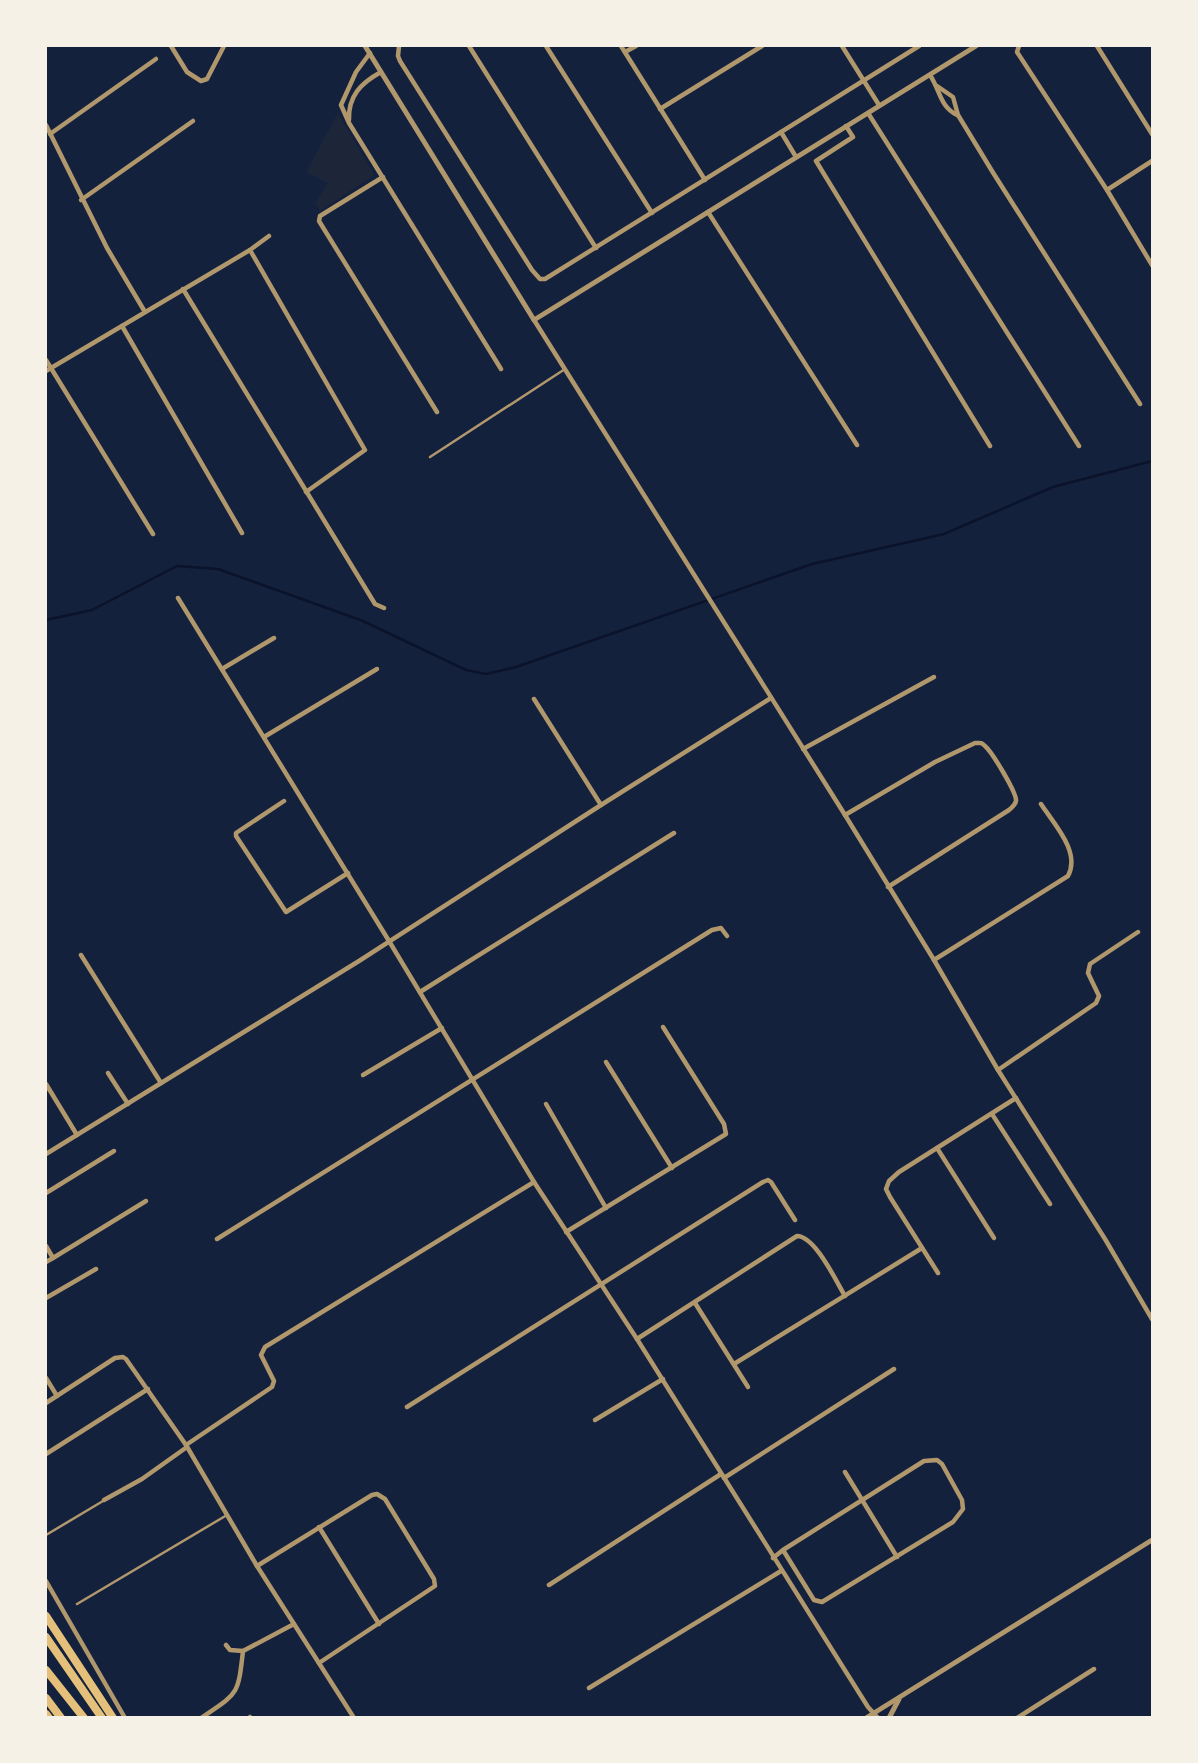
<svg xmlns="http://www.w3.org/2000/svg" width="1198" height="1763" font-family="Inter,sans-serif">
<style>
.green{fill:#1d2539}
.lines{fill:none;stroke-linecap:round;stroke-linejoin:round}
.stream{stroke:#0b132b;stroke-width:2.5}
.service{stroke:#b1986c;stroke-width:2.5}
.minor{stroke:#b1986c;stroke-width:4.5}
.tertiary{stroke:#b1986c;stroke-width:5}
.motorway{stroke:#e5c07b;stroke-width:8}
</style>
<rect width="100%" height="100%" fill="#14213d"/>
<polygon class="green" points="338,113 374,175 320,211 315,203 328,183 306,172"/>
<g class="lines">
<polyline class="stream" points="46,620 92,610 177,566 218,569 363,621 466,670 486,674 516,667 812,564 944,534 1053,487 1152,461"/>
<g class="service">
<polyline points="430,457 565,369"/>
<polyline points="46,1535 103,1501"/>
<polyline points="77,1604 227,1515"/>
</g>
<g class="minor">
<polyline points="171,46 187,72 201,81 207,79 224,46"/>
<polyline points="399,46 398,56 400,61 532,270 540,279 545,279 919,46"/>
<polyline points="469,46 596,248"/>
<polyline points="546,46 652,213"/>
<polyline points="621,46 705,180"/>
<polyline points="842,46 879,105"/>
<polyline points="1019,46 1017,52 1107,190 1152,265"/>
<polyline points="1097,46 1152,134"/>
<polyline points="625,52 636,46"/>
<polyline points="370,53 356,72 341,105 349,123 501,369"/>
<path d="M930,75C940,90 940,107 957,115"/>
<polyline points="937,86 953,97 958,115 992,171 1140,404"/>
<polyline points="660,109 762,46"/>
<polyline points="868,113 1079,446"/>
<path d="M349,120C348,96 361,83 381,72"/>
<polyline points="46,125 107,248 145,312"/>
<polyline points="846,126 853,137 816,161 990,446"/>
<polyline points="781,132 796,157"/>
<polyline points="50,134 156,59"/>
<polyline points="383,177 320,216 319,221 437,412"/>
<polyline points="1107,190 1152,161"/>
<polyline points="81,200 193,121"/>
<polyline points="708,212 857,445"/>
<polyline points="250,250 365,450 306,492"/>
<polyline points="183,289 375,604 384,608"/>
<polyline points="534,320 845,815 934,960 998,1070 1105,1239 1152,1319"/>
<polyline points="122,326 242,533"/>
<polyline points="46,360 153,534"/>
<polyline points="46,371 250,250 269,236"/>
<polyline points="178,598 389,941 534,1182 637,1339 868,1707 878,1718"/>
<polyline points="222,669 274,638"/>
<polyline points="264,737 377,669"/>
<polyline points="803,749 934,677"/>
<polyline points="284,801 236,833 236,836 286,912 348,873"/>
<polyline points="601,805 771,698"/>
<path d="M845,815L935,762L975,743C980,743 981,742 985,746C992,752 1017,793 1016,801C1015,806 1012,807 1009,810L888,887"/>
<polyline points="81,955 161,1083"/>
<path d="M934,960L1068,876C1081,852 1054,824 1041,804"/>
<polyline points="420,992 674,833"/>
<polyline points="606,1062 672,1168"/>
<polyline points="998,1070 1096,1003 1099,996 1088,973 1090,964 1138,932"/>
<polyline points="108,1073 128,1104"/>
<polyline points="363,1075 442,1028"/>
<polyline points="46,1084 77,1135"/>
<polyline points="546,1104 606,1208"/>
<polyline points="992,1114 1050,1204"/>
<polyline points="937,1148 994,1238"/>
<polyline points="46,1154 359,961 601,805 534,699"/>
<polyline points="46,1193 114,1151"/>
<polyline points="566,1232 726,1134 724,1124 663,1027"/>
<polyline points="217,1239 712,930 721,928 727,936"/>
<polyline points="46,1246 53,1258 46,1262"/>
<polyline points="53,1258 146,1201"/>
<polyline points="938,1273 890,1197 886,1189 889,1181 899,1172 1016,1098"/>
<polyline points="46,1298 96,1269"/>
<polyline points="695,1303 748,1387"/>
<path d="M637,1339L797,1236C815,1236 836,1281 845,1296"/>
<polyline points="734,1364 922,1248"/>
<polyline points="46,1378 57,1396"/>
<polyline points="46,1403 115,1358 123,1357 126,1359 186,1445 257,1566 354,1718"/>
<polyline points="407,1407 763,1182 768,1180 771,1182 795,1220"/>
<polyline points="595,1420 663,1379"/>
<polyline points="186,1445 272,1387 274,1381 261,1355 265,1347 534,1182"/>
<polyline points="46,1454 148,1389"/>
<polyline points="845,1472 897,1557"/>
<polyline points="724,1478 894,1369"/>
<polyline points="104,1500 142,1479 187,1447"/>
<polyline points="319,1527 379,1624"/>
<polyline points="773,1558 783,1550 924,1461 937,1460 942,1464 962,1500 963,1509 953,1522 822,1602 814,1600 783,1550"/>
<polyline points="257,1566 372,1495 377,1494 385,1499 434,1579 435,1586 319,1663"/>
<polyline points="46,1581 125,1718"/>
<polyline points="549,1585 721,1474"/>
<polyline points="226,1645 230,1650 243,1651 294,1624"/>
<polyline points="589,1688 781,1571"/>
<path d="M201,1718C238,1693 238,1696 243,1651"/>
<polyline points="249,1718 250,1717"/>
<polyline points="1017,1718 1094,1669"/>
</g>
<g class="tertiary">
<polyline points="365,46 534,320 976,46"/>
<polyline points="866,1718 1152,1540"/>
<polyline points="889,1718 899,1699"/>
</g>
<g class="motorway">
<polyline points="46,1616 113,1718"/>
<polyline points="46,1637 102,1718"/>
<polyline points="46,1670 84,1718"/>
<polyline points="46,1698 61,1718"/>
<polyline points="46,1714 49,1718"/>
</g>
</g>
<rect width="1198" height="1763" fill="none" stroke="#f6f1e7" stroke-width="94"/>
</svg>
